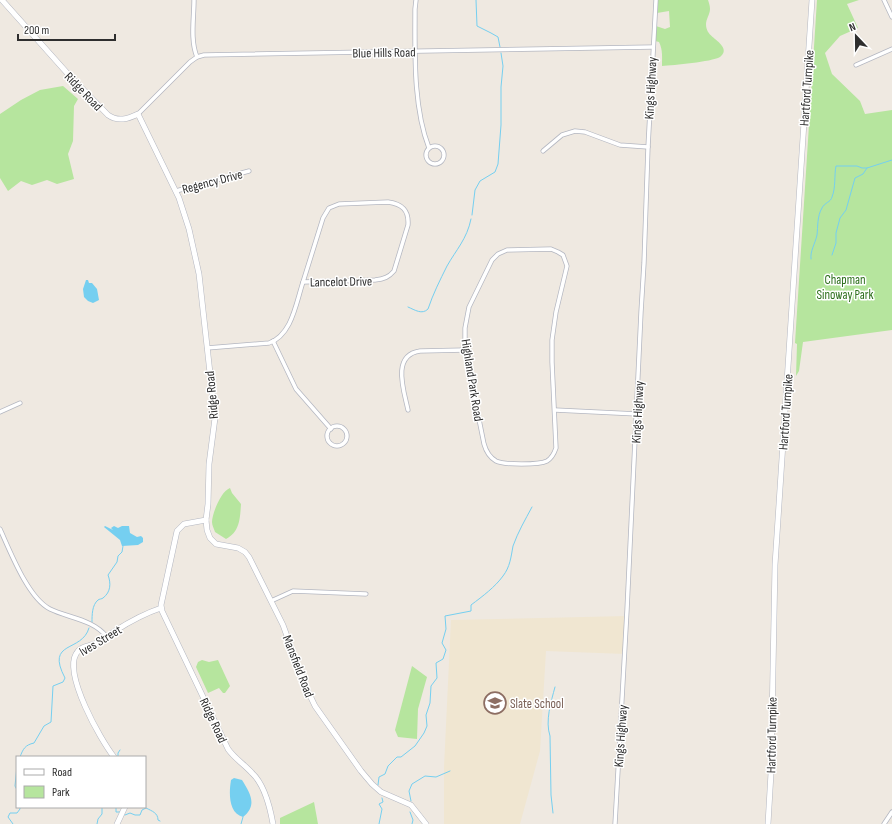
<svg xmlns="http://www.w3.org/2000/svg" width="892" height="824" font-family="'Sofia Sans Condensed',sans-serif">
<style>
.education{fill:#f0e6d1}
.green{fill:#b6e59e}
.water{fill:#75cff0}
.lines{fill:none;stroke-linecap:round;stroke-linejoin:round}
.stream{stroke:#75cff0;stroke-width:1}
.street-casing{stroke:#b4b7c1;stroke-width:5}
.secondary-casing{stroke:#b4b7c1;stroke-width:6}
.street{stroke:#fff;stroke-width:3.5}
.secondary{stroke:#fff;stroke-width:5}
.labels{text-anchor:middle;stroke-width:3;stroke-linejoin:round;paint-order:stroke}
.street-label{font-size:13px;fill:#2e2e2e;stroke:#fff}
.park-label{font-size:13px;fill:#2c6e1b;stroke:#fff}
.education-label{font-size:13px;fill:#785e54;stroke:#fff;text-anchor:start}
</style>
<rect width="100%" height="100%" fill="#efe9e1"/>
<polygon class="education" points="627,616 625,654 546,651 540,751 520,824 444,824 444,767 451,620"/>
<g class="green">
<path d="M658,0H708C709,3 710,6 710,9C710,14 706,19 706,24C706,36 717,38 722,46C725,50 724,54 720,57C711,62 674,65 662,66C662,58 663,50 659,42L655,41L656,26L665,29L670,27L669,11L657,13Z"/>
<polygon points="817,0 859,0 847,4 858,28 840,36 825,53 832,74 860,101 865,114 892,110 892,330 803,342 799,371 796,376 797,344 795,343"/>
<polygon points="63,86 78,99 74,106 73,141 68,154 74,179 57,184 47,180 32,185 21,181 8,191 0,178 0,114 21,100 40,90"/>
<path d="M230,488L232,493L241,504C240,518 240,532 226,539L215,532C214,529 212,525 212,522C212,514 221,491 230,488Z"/>
<polygon points="202,660 209,662 218,660 230,686 225,693 223,693 219,688 208,693 196,667 198,662"/>
<polygon points="412,666 427,677 418,709 417,739 398,737 395,730"/>
<polygon points="314,802 318,824 280,824 280,818"/>
</g>
<g class="water">
<polygon points="86,280 88,280 89,283 92,283 97,289 99,300 93,303 88,301 84,297 83,289"/>
<polygon points="105,526 113,530 111,528 114,526 118,528 122,526 129,526 130,533 137,537 141,536 143,538 143,542 138,545 122,546 120,540 104,527"/>
<path d="M234,778L242,780C250,793 258,805 243,817C228,813 229,792 231,780Z"/>
</g>
<g class="lines">
<g class="stream">
<polyline points="476,0 477,26 491,33 498,37 500,47"/>
<polyline points="472,215 475,190 480,181 495,172 498,164 501,125 501,87 503,66 501,53"/>
<polyline points="832,255 836,243 836,233 840,218 846,210 855,178 863,174 867,168"/>
<path d="M811,259C810,251 815,244 817,235C818,227 817,216 822,208C824,203 831,202 832,197C836,187 834,176 836,166H857L862,168H867L892,160"/>
<path d="M408,307C415,310 422,315 428,309C433,294 440,280 447,266C456,250 467,239 471,219"/>
<path d="M92,622C92,615 92,605 98,600C99,599 102,599 103,598C111,592 111,583 108,575L117,562L118,556L122,552L123,546"/>
<path d="M20,757C23,749 25,745 34,743L44,726L51,722L53,686L63,682L65,678C45,640 82,653 89,628"/>
<polyline points="118,757 118,753 120,750"/>
<polyline points="17,766 15,786 17,790"/>
<path d="M378,785L379,777L385,774L388,766L397,757H401L415,746L424,733L427,726L426,715L430,703L431,686L437,678L436,663L443,659L446,650L442,643L446,629L445,616L471,611V605C483,596 495,587 503,576C510,567 511,557 513,546C518,532 525,520 532,507"/>
<polyline points="411,801 409,791 412,784 425,776 436,777 450,771"/>
<polyline points="116,807 116,812 120,812"/>
<polyline points="410,812 413,820 412,824"/>
<path d="M553,813L551,795L550,736C545,721 551,702 555,687"/>
<path d="M125,815L130,813L135,815H140L142,810L146,808C152,811 158,813 158,820L160,821"/>
<polyline points="13,824 8,817 10,813 17,813 20,809 20,807"/>
<polyline points="97,824 98,819 102,814 102,808"/>
<polyline points="241,824 243,817"/>
<polyline points="379,824 382,809 379,804 383,802 382,798"/>
</g>
<g class="street-casing">
<g id="street">
<path d="M194,0C194,18 190,40 197,57"/>
<path d="M416,0L415,9C415,53 413,107 429,148"/>
<polyline points="884,0 892,17"/>
<polyline points="856,65 892,49"/>
<polyline points="138,114 190,62 197,57 204,55 653,47"/>
<circle cx="435" cy="155" r="9"/>
<polyline points="543,151 562,135 575,131 585,132 620,145 648,147"/>
<polyline points="176,191 249,171"/>
<path d="M388,202C402,204 409,210 408,225L394,271C389,277 384,279 375,280L303,282L323,218L329,208L339,204Z"/>
<path d="M551,249L558,252L563,255L567,266L556,312L552,340V362L556,448C554,454 552,458 547,461C539,465 504,465 496,461C489,457 486,451 484,444L465,350V328L469,307L492,260L498,254L507,250Z"/>
<polyline points="273,341 296,389 331,429"/>
<path d="M207,348L269,343C292,335 296,303 303,282"/>
<path d="M408,410C404,391 391,355 420,351L465,350"/>
<polyline points="555,410 637,414"/>
<polyline points="0,412 20,403"/>
<circle cx="337" cy="436" r="10"/>
<path d="M0,529C10,551 28,598 50,609C68,618 93,619 107,637"/>
<polyline points="271,601 293,591 366,594"/>
<polyline points="615,824 627,610 641,312 644,263 648,147 656,0"/>
<polyline points="884,824 892,812"/>
</g>
</g>
<g class="secondary-casing">
<g id="secondary">
<path d="M2,0L68,74L108,115C118,122 128,119 138,114L179,198L189,229L199,274L215,418L209,464L208,504L206,520L207,530L210,538L216,544L238,548L245,552L249,557L283,625L304,683L315,706L361,771L372,784L381,792L411,805L426,824"/>
<path d="M206,520L184,524L177,531L161,605L162,611L228,749C235,759 244,764 252,773C265,785 270,807 273,824"/>
<path d="M114,757C100,739 64,675 76,654C80,646 90,646 97,643C103,640 109,635 115,631C129,622 146,613 161,608"/>
<polyline points="117,824 125,807"/>
<polyline points="768,824 771,773 775,565 812,0"/>
</g>
</g>
<use href="#street" class="street"/>
<use href="#secondary" class="secondary"/>
</g>
<defs>
<g id="school-ring" transform="scale(1.15)"><circle r="9.5" fill="#fff" stroke="#8d6e63" stroke-width="1.5"/><path d="M0-5L7-2L0 1L-7-2ZM-4 1L0 2.5L4 1V4Q0 6-4 4Z" fill="#8d6e63"/></g>
</defs>
<g fill-rule="evenodd">
<use href="#school-ring" x="495" y="703"/>
</g>
<g class="labels">
<g class="street-label">
<text transform="translate(384 52) rotate(-1)" y="5">Blue Hills Road</text>
<text transform="translate(650 88) rotate(-87)" y="5">Kings Highway</text>
<text transform="translate(806 88) rotate(-86)" y="5">Hartford Turnpike</text>
<text transform="translate(84 91) rotate(46)" y="5">Ridge Road</text>
<text transform="translate(212 181) rotate(-15)" y="5">Regency Drive</text>
<text transform="translate(341 281) rotate(-1)" y="5">Lancelot Drive</text>
<text transform="translate(473 380) rotate(81)" y="5">Highland Park Road</text>
<text transform="translate(211 395) rotate(-95)" y="5">Ridge Road</text>
<text transform="translate(637 412) rotate(-87)" y="5">Kings Highway</text>
<text transform="translate(785 412) rotate(-86)" y="5">Hartford Turnpike</text>
<text transform="translate(100 640) rotate(-31)" y="5">Ives Street</text>
<text transform="translate(299 666) rotate(69)" y="5">Mansfield Road</text>
<text transform="translate(214 720) rotate(65)" y="5">Ridge Road</text>
<text transform="translate(771 735) rotate(-89)" y="5">Hartford Turnpike</text>
<text transform="translate(620 736) rotate(-86)" y="5">Kings Highway</text>
</g>
<g class="park-label">
<text x="845" y="284">Chapman<tspan x="845" dy="15">Sinoway Park</tspan></text>
</g>
<g class="education-label">
<text x="510" y="708">Slate School</text>
</g>
</g>
<rect x="16" y="756" width="130" height="52" fill="#ffffff" stroke="#ababab"/>
<rect x="24" y="769" width="20" height="6" fill="#ffffff" stroke="#ababab"/>
<text x="52" y="776" font-size="12" fill="#2e2e2e">Road</text>
<rect x="24" y="786" width="20" height="12" fill="#b6e59e" stroke="#ababab"/>
<text x="52" y="796" font-size="12" fill="#2e2e2e">Park</text>
<g transform="translate(856 36) rotate(338)" stroke="#ffffff" stroke-width="3" paint-order="stroke">
<path d="M0-3L7 15L0 10L-7 15Z" fill="#2e2e2e"/>
<text y="-6" font-size="11" font-weight="bold" text-anchor="middle" fill="#2e2e2e">N</text>
</g>
<path d="M18 34v6h97v-6" fill="none" stroke="#2e2e2e" stroke-width="2"/>
<text x="24" y="34" font-size="12" fill="#2e2e2e" stroke="#ffffff" stroke-width="3" paint-order="stroke">200 m</text>
</svg>
